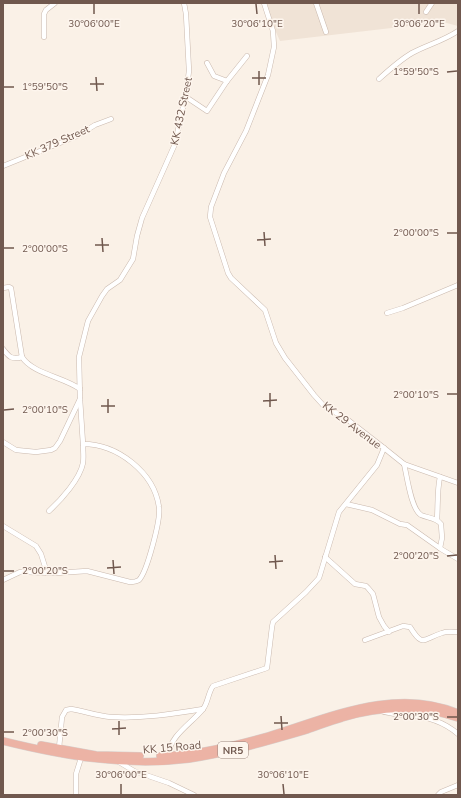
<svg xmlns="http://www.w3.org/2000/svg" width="461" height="798" font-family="'Nunito Sans',sans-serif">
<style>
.residential{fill:#f0e3d6}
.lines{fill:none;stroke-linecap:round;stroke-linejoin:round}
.minor-casing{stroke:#cab9ae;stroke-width:5.5}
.highway-casing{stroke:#d7d0cd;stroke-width:8}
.minor{stroke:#fff;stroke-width:4.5}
.highway{stroke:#ecb3a5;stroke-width:7}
.ticks{fill:none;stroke:#70584e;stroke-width:1.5}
.labels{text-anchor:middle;stroke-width:3;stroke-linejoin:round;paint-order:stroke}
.shield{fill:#fdf5ed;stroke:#9a877e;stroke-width:1}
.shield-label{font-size:10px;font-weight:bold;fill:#70584e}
.street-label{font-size:11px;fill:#70584e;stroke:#fdf5ed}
.ticks-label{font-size:10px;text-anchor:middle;fill:#70584e;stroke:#fdf5ed;stroke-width:3;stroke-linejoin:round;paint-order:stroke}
</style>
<rect width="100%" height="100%" fill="#faf1e7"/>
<polygon class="residential" points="263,3 458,3 458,26 443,22 280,41"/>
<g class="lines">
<g class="minor-casing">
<g id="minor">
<polyline points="316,3 326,32"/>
<polyline points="426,12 432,3"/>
<polyline points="44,37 44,14 46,10 55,3"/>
<path d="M379,79C389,70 400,60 412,53C427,45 443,41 458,31"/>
<polyline points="227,81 247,56"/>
<polyline points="186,97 207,111 227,81 214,76 207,63"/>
<polyline points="3,166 77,136 95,125 111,119"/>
<polyline points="3,288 9,287 11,288 22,357"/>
<polyline points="387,313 403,308 458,285"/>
<path d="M3,349C9,357 12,360 22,357C33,374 64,377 80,389"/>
<polyline points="3,442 16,450 36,452 51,450 55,448 60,441 80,399 79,357 88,321 102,296 107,289 120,280 133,259 137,236 142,218 175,144 186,93 189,71 186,14 184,3"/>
<polyline points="384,448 404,464 458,483"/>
<path d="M404,464C407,476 411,509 421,515C428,518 437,518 441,524L442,538L440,548"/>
<polyline points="346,504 372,510 400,524 407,525 441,549 458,559"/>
<path d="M49,511C61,500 80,479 83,463C84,457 83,450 83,444"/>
<path d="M437,520C438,506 437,490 440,477"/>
<polyline points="3,526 36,546 41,554 47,573"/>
<polyline points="325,557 355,584 366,586 368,588 373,594 379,617 384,626 389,632"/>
<path d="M3,580L20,572L56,573L87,571L130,582C133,582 136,582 139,580C147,572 161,519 159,507C154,472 117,444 83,444L80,399"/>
<path d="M365,640L403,626L410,627C423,648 423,639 442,633C447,631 453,632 458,632"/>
<path d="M381,711C389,714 397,714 406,715C426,716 443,721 458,734"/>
<path d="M59,748L62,717L66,710L71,709C84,711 97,716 111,717C141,719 173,714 203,709"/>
<path d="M168,756C170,735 191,724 203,709C208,703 208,693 213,686L267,668L272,627L273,622L306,592L319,578L339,512L377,465L384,448L348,420L323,405L314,395L285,358L276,343L265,310L231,278L228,273L210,217L211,207L224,173L246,131L268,75L274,47L273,31L264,3"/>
<polyline points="119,762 134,771 169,783 194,795"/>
<polyline points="76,795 76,774 81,758"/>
<polyline points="438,795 441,792 458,785"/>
</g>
</g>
<g class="highway-casing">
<g id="highway">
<path d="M3,741C64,756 126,767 189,759C229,753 269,741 307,730C319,726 330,721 342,718C382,706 418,705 458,718"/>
<polyline points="41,745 96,755 140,756"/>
<path d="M160,756C196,755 233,746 268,736C328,718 395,686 458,713"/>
</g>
</g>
<use href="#minor" class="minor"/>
<use href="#highway" class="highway"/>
</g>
<path class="ticks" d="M94,4V14M256,4L257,14M419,4V14M259,71V85M447,72L457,71M96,77L97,91M252,78H266M90,84H104M4,87H14M264,232L265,246M447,233H457M102,238L103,252M257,240L271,239M95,245H109M4,248H14M270,393V407M447,394H457M108,399V413M263,401L277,400M101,406H115M4,410L14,409M275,555L276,569M447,556L457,555M113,560L114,574M269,562L283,561M107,568L121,567M4,571H14M281,716L282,730M447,717H457M119,721V735M274,723H288M112,729L126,728M4,732H14M121,784V794M283,784L284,794"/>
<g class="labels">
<rect class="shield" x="218" y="742" width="30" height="16" rx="3"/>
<g class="shield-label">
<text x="233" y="754">NR5</text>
</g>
<g class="street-label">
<text transform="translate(181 111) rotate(-78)" y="4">KK 432 Street</text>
<text transform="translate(57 142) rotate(-24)" y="4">KK 379 Street</text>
<text transform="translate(352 425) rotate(37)" y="4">KK 29 Avenue</text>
<text transform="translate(172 747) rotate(-5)" y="4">KK 15 Road</text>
</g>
</g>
<g class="ticks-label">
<text x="94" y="27">30°06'00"E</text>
<text x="257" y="27">30°06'10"E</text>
<text x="419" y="27">30°06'20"E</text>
<text x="416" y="75">1°59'50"S</text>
<text x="45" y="90">1°59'50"S</text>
<text x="416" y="236">2°00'00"S</text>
<text x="45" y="252">2°00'00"S</text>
<text x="416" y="398">2°00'10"S</text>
<text x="45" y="413">2°00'10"S</text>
<text x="416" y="559">2°00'20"S</text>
<text x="45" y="574">2°00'20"S</text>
<text x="416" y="720">2°00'30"S</text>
<text x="45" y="736">2°00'30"S</text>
<text x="121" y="778">30°06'00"E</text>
<text x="283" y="778">30°06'10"E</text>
</g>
<rect width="461" height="798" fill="none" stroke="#70584e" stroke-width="8"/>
</svg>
